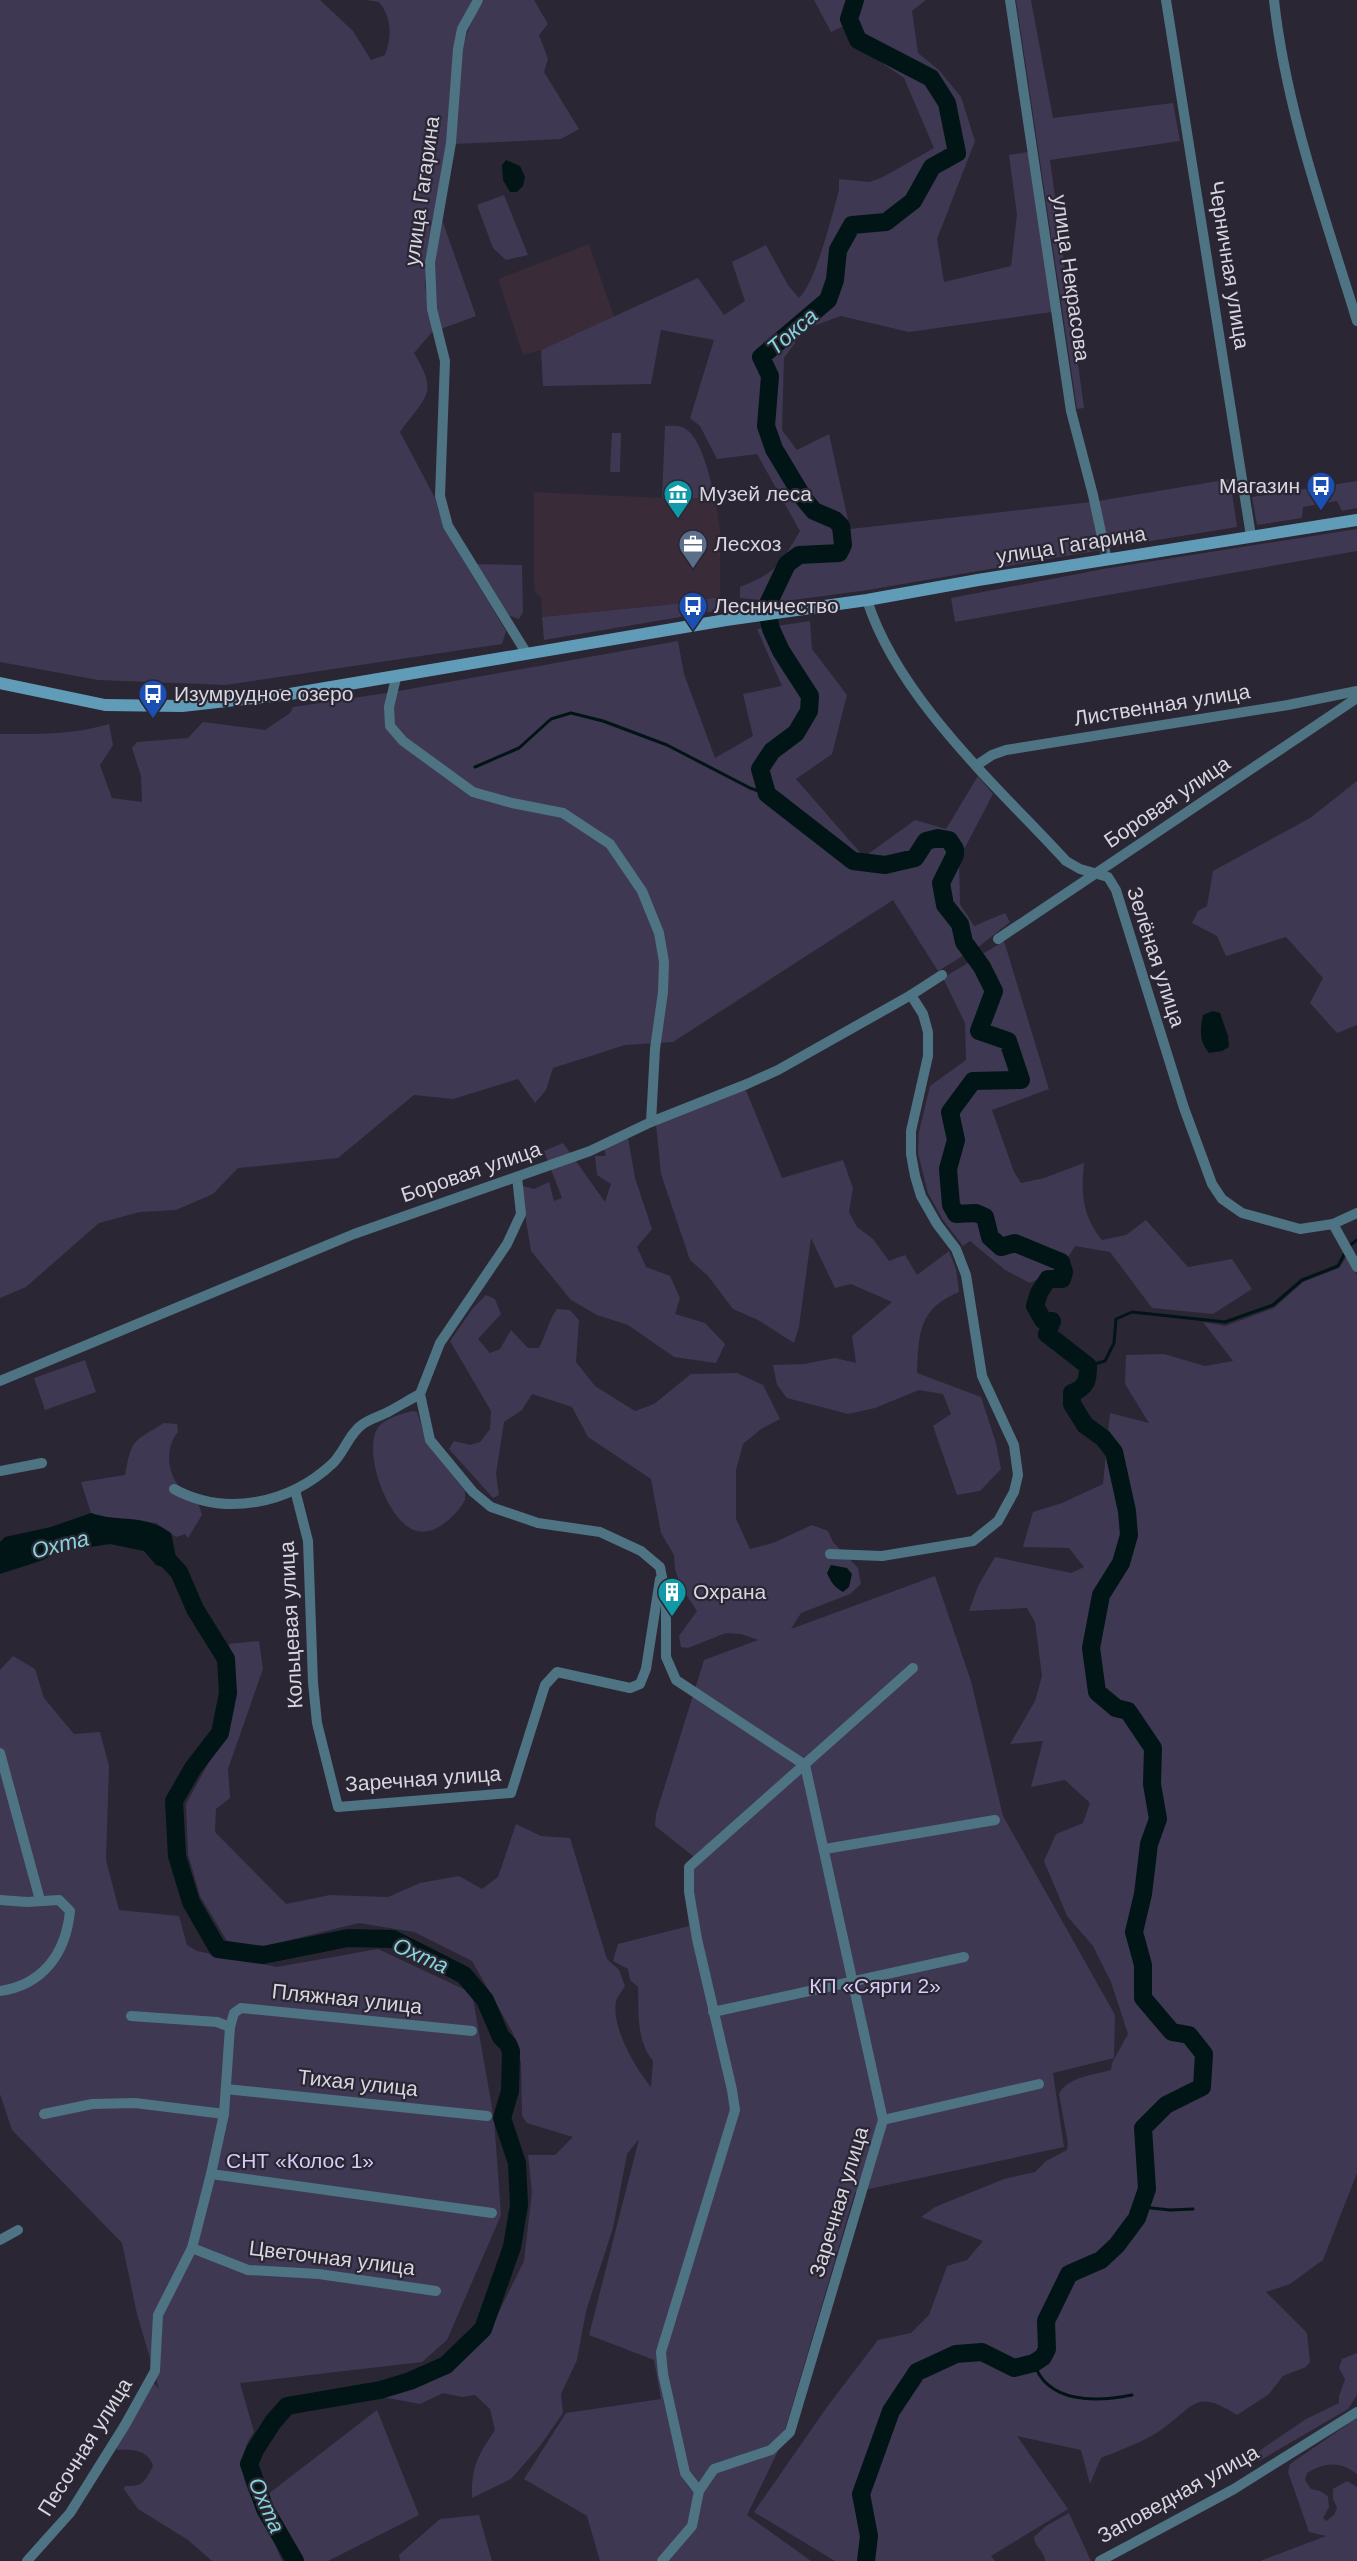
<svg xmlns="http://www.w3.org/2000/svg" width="1357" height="2561" font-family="Helvetica,sans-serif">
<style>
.industrial{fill:#392b38}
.green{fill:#3f3852}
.water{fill:#011516}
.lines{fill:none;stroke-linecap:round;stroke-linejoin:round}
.stream{stroke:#011516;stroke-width:3}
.river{stroke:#011516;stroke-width:18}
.street{stroke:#4e7383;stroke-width:10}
.secondary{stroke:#609cb7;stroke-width:12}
.labels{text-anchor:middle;stroke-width:4.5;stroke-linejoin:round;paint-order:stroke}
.street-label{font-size:21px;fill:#d7d5de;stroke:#2a2634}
.poi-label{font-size:21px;fill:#d7d5de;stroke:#2a2634;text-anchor:start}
.park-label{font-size:21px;fill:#d7cbf8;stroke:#2a2634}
.water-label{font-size:22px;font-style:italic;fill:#84d4d8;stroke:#2a2634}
</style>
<rect width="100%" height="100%" fill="#2a2634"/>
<g class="industrial">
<polygon points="589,244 614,317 541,350 523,355 498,279"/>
<polygon points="534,492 662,498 715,498 720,530 720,597 665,605 542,617 541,597 535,593 534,584"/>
</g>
<g class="green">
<path d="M0,0H320L353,31L371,60L385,55C392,37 392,18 379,2L366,0H472L458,27L447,139L427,262L425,286L433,331L414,353C439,394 426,396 400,432L435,498L444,529L506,631L502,644L226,685L98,680L0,662Z"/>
<path d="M484,0H534L548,24L539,35L548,59L544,72L579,129L561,139L454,144C458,95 454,41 484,0Z"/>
<path d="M814,0H926L912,11L918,53L939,70L961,97L975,141L937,239L944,282L1011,266L1017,215L1009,155L1028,152L1052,312L909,332L841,316L805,329L784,358L782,430L797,450L829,434L850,529L1091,502L1101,550L868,590L778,602L740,598V587C778,572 780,564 800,531L757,454L717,459L700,426L690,418L714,340L661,330L651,384L543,386L541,350L698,278L724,315L745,301L732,262L766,245L788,285L799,298C816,282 832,215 839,190V179L870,182L883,177L934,148L904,78L857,46L844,26L831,32Z"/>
<polygon points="1016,0 1031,0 1053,118 1173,103 1180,141 1050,160 1084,408 1077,409"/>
<polygon points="504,195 528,255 506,260 493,248 477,205"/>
<polygon points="441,217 476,316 441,329 432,286"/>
<path d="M665,426C671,426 679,425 684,428C702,437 710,480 715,498H662Z"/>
<polygon points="612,433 621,433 620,472 610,472"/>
<polygon points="1230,479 1237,527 1108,548 1098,501"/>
<polygon points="1357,481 1357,508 1342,511 1337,501 1303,507 1302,518 1257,525 1252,497"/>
<polygon points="1357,529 1357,551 955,622 951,598 1109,568"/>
<polygon points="475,564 522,565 523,612 519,619 505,614"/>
<polygon points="720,597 716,611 544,640 542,617 665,605"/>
<path d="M810,621L812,649L847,695L832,754L796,779L864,857L915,820L946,829L978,776L993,794L959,859L960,904L974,926L1005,913L1010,922L981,945L938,971L893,900L673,1042L625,1045L553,1068L546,1090L535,1103L518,1079L453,1099L414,1095L338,1158L238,1168L213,1194L176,1210L140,1212L99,1223L26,1287L0,1298V734C38,734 73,735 109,724L113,745L100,765L112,798L142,802L141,776L132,748L137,742L188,738L203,722L265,730L290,713L293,707L393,692L678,641L684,674L715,758L753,736L743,694L782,686L757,629Z"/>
<polygon points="1357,781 1357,1025 1337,1033 1310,1003 1323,978 1286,937 1226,956 1217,936 1192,923 1198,911 1207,906 1213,871 1310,818"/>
<path d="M1004,941L1049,1089L992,1110L1014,1172L1021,1183L1044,1178L1084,1163C1081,1194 1082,1215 1102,1240L1126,1235L1146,1220L1188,1267L1232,1259L1252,1289L1213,1314L1152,1308L1110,1252L1075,1246L1059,1272L1049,1273L1030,1283L1005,1270L970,1241L963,1246L943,1220L928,1193L918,1153L919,1132L930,1086L966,1060L965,1023L943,978Z"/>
<path d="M745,1088L782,1178L843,1160L853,1188L849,1212L857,1227L873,1239L889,1261L905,1255L917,1275L949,1251L956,1269L959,1292C918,1309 919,1333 917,1373L981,1397L996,1443L1001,1469L980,1491L957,1495L933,1426L951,1414L943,1394L919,1390L875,1408L848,1414L787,1398L777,1385L773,1365L804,1364L835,1358L856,1363L852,1336L892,1302L851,1284L835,1288L811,1238L799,1327L794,1343L758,1320L733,1309L708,1276L690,1260L661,1174L656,1124Z"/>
<polygon points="627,1132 635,1178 652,1229 637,1247 646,1267 670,1276 680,1298 675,1314 705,1323 725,1344 716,1363 674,1357 628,1325 597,1315 571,1300 531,1251 523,1203 523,1186 534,1189 549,1182 554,1201 562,1198 544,1151 563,1143 605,1202 611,1184 597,1175 595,1156 606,1156 603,1143"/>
<path d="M1347,1256L1357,1275V2173L1323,2260L1290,2284L1266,2292L1307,2333L1310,2362L1306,2367L1283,2376L1269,2394L1237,2415C1195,2388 1195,2406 1161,2430C1144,2442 1120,2450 1101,2458L1090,2484L1081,2450L1017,2436L1068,2509L991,2556L995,2561H835L754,2512L827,2407L878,2340L911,2333L929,2315L947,2266L967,2260L983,2241L921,2217L935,2207L1004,2179L1035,2172L1046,2161L1067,2150L1068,2144L1059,2094C1067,2077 1094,2075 1111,2070L1112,2063L1128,2034L1111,1982L1093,1946L1067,1916L1044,1861L1056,1834L1083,1823L1090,1803L1065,1780L1031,1787L1043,1741L1010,1744L1035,1701L1042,1676L1035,1622L1027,1608L969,1611L978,1586L995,1557L1071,1573L1084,1567L1069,1548L1023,1547L1033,1512L1062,1503L1103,1484L1110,1413L1149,1423L1125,1384L1126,1355L1164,1354L1205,1366L1233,1361L1203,1322L1225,1326L1274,1308L1303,1282L1339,1268Z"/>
<path d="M486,1295L495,1299L501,1314L478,1339L490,1353L500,1349L511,1330L528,1348H539C546,1335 548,1321 557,1309L570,1310L579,1320L576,1362L595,1386L635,1411L654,1404L691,1374L737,1373L763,1385L780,1419L761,1429L743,1444L736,1470V1519L750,1549L773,1543L812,1525L828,1531L833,1542L858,1568L861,1584L850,1594L801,1613L791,1629L935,1576L971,1681L1003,1816L1115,2015L1114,2058L1053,2073L1064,2147L855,2192L780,2447L747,2515L811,2561H600L587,2516L524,2479L566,2413L661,2399L654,2360L589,2335L639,2139L627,2154L613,2228L586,2311L577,2360L561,2394L563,2413L540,2446L511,2479L472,2498C471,2467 478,2455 495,2430L490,2409L475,2395L462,2397L443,2393L420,2404L382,2397L451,2373L491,2328L524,2261L532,2192L528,2155H555L573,2137L527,2123L522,2116L521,2063L513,2033L472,1961L414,1932L359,1923L261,1947L227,1941L200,1896L188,1854L186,1804L225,1733L233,1698L232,1661L229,1644L259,1641L263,1669L228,1769L230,1798L216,1809L215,1832L286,1904L330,1895L388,1897L420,1883L459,1876L482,1889L498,1877L516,1824L541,1836L570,1838L607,1959L619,1970L625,1986C622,1991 617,1997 616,2002C611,2027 636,2069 651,2087L653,2061C636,2040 639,2013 638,1987L630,1980L628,1969L613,1961L618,1944L689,1926C687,1904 678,1875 693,1856L655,1826L656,1814L704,1660L758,1640L741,1634L726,1633L688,1648L681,1647L679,1636L697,1611L681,1587L675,1569L674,1555L661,1533L651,1479L588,1437L572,1407L532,1394L522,1410L504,1422L496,1474L499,1495L493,1498L449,1449L454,1441L470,1445L480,1442L490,1429L491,1411L450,1341L473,1308Z"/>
<polygon points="85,1360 96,1392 45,1410 34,1378"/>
<path d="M413,1411L417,1412L427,1443L465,1491V1500C457,1515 434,1538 414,1530C388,1521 363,1454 377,1429C384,1418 402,1414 413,1411Z"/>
<path d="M164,1423L177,1424L178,1432C167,1445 166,1466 176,1482C186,1498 197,1492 202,1515L188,1538L185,1534L176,1537L156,1523L104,1517L91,1513L81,1482L125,1475C132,1438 133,1442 164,1423Z"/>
<path d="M13,1656L35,1669L44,1698L74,1734L100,1732L109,1766L106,1860L119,1910L179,1916L187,1945L197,1951L277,1967L378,1949L472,1993L494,2119L501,2215L447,2340L422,2362L240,2383L254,2432C229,2467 250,2495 267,2527C273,2537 277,2550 282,2561H212L188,2540L138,2509L124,2489L125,2486C142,2487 145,2482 153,2466C148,2450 133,2449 118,2450L116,2447L154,2383L159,2389L137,2314L122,2243L12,2130L0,2094V1670Z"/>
<polygon points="1357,2353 1357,2395 1348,2409 1259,2461 1257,2454 1262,2449 1306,2419 1339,2403 1339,2396 1345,2379 1339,2368 1342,2359"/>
<polygon points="377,2410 419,2515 328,2561 297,2561 267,2495"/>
<path d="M1357,2418V2474C1340,2461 1325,2462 1307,2473L1305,2480L1311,2489L1320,2491L1328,2496L1329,2507L1323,2518L1326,2521L1334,2515L1337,2508L1333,2499V2489L1347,2481L1357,2487V2561H1260L1326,2536L1309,2532L1288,2472L1290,2464Z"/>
<path d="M1069,2513L1091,2561H1045C1045,2551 1034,2547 1034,2537L1046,2526Z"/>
<polygon points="479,2515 492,2561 400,2561 399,2555 440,2519"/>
</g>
<g class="water">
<polygon points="506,160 520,166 525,177 523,186 517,192 510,192 503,180 502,165"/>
<path d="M1213,1011L1220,1013L1228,1036L1229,1047L1222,1051L1209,1053C1199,1042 1200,1029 1203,1015Z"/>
<path d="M91,1513C121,1523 143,1513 171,1533L179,1572L156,1565L144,1551L110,1544L57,1552L43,1560L0,1574V1542L5,1537L51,1527Z"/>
<path d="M831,1565L847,1568L852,1574L849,1587L843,1592C834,1587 831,1582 827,1573Z"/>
</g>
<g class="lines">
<g class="stream">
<polyline points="475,767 519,748 551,719 571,713 603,721 667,745 750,788 767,794"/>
<polyline points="1349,1246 1357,1240"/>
<polyline points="1088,1366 1105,1361 1114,1343 1116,1319 1132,1312 1225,1322 1273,1305 1302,1280 1338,1266 1346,1251"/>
<polyline points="1142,2207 1170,2210 1193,2209"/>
<path d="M1034,2363C1047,2404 1097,2402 1132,2395"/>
</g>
<g class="river">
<path d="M855,0L849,19L858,40L931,78L947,103L957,153L932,167L913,201L886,222L852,225L838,250L835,280L828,300L761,357L770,376L766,426L774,449L804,499L814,511L835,520L841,526L843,545L839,553L799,555L787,564L766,608L771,629L781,651L810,696L809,711L796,733L772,751L760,769L767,794L853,861L885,865L915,858L926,841L938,838L949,840L955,849V855L941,883L945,905L960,924L964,942L982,967L994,991L979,1031L1008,1041L1021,1080L973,1081L950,1112L956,1140L948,1169L951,1205L956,1214L976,1213L985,1217L990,1237L1001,1247L1015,1243L1061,1262L1064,1272L1062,1279H1048L1039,1293L1035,1306L1043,1320L1052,1321L1047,1334L1088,1366C1088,1380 1087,1387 1072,1393V1404L1085,1425L1103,1438L1114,1452L1127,1511L1129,1535L1121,1563L1101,1595L1091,1648L1097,1692L1116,1708L1128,1711L1153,1748L1152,1784L1158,1819L1149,1844L1143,1894L1134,1932L1143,1965V1998L1172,2032L1189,2035L1204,2054L1202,2087L1166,2105L1143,2128L1147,2189L1137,2218L1117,2245L1101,2260L1069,2274L1046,2321L1047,2349L1043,2357L1034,2363L1014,2368L982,2352L956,2354L917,2372L891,2411L861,2494L869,2536L866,2561"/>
<polyline points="162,1554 179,1572 195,1609 226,1659 228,1693 220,1733 193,1768 174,1801 177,1856 191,1902 218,1949 263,1955 348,1938 393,1939 464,1975 485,2000 501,2037 508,2044 511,2051 510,2091 502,2118 517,2163 519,2205 512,2247 483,2329 446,2365 410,2381 380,2390 287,2406 273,2422 255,2450 249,2464 265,2509 295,2561"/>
</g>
<g class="street">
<polyline points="478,0 462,29 458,49 451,143 430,263 432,309 445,361 440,496 448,526 527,654"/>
<polyline points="1010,0 1071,411 1093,495 1107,560"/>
<polyline points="1166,0 1251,536"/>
<path d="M1274,0C1286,110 1325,216 1357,321"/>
<path d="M867,600C898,698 997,786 1066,861L1080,869L1108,877L1116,890L1184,1108L1212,1184L1222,1199L1242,1213L1300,1229L1333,1224L1357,1213"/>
<polyline points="396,678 389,707 390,726 403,741 473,792 512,803 563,813 610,844 642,891 659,933 664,962 663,992 655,1049 651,1122"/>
<polyline points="977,765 992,755 1006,750 1288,705 1357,691"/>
<polyline points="998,939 1357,698"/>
<polyline points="517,1177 521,1214 507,1244 440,1343 420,1394 430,1440 473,1492 491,1507 538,1523 600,1532 641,1551 660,1567 666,1597 666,1657 676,1680 805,1765"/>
<polyline points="1333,1224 1357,1267"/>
<polyline points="0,1381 354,1234 590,1151 651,1122 747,1084 778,1070 911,995 942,975"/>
<polyline points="0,1471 42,1463"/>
<path d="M174,1489C225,1517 289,1504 332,1464C344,1453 349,1433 363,1424C370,1419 380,1416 388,1412C399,1406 409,1400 420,1394"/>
<polyline points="295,1490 308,1541 313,1683 317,1723 338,1807 511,1793 545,1685 557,1672 630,1688 640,1684 646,1669 660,1579"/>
<polyline points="830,1554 882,1556 973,1541 998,1521 1014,1492 1018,1475 1014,1445 982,1376 966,1275 956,1249 937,1224 921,1196 915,1176 911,1154 911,1131 928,1056 928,1032 923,1014 911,995"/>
<polyline points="0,1753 40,1900"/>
<polyline points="825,1849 995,1820"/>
<path d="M0,1900L27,1902L59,1900L70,1911C66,1953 43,1985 0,1991"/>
<polyline points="713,2012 964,1957"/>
<polyline points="131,2016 217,2022 230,2027"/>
<polyline points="226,2089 487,2116"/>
<polyline points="44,2114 92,2104 135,2103 224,2114"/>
<polyline points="883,2120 1039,2084"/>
<polyline points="211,2174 492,2213"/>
<polyline points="0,2240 18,2230"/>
<polyline points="192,2248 248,2270 319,2274 436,2291"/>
<polyline points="699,2491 685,2473 663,2374 661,2352 735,2110 732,2090 697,1939 689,1892 689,1867 913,1668"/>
<polyline points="27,2561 70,2513 125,2425 155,2371 158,2315 192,2248 211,2174 224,2114 230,2027 234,2013 241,2008 472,2031"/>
<polyline points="662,2561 692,2526 699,2491 714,2469 771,2450 790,2432 883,2120 805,1765"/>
<polyline points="1100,2561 1234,2489 1357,2412"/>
</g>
<polyline class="secondary" points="0,683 105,705 182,706 290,694 726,620 867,600 978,580 1357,520"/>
</g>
<defs>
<g id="bus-pin" transform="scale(1.5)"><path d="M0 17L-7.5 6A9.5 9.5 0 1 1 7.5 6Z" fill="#1a4fb4" stroke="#2a2634"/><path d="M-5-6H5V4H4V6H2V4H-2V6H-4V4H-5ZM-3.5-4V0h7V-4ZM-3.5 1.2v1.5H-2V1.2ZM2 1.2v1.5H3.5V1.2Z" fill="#fff"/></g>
<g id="museum-pin" transform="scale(1.5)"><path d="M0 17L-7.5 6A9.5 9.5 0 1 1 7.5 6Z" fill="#0f9aa8" stroke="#2a2634"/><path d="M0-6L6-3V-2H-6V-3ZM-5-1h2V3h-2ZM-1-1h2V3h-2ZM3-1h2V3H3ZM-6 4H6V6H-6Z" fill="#fff"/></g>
<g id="office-pin" transform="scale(1.5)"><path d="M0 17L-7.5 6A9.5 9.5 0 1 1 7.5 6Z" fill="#5c6f8a" stroke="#2a2634"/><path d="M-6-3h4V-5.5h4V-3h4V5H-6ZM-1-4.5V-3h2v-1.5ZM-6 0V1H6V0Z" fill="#fff"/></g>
<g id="building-pin" transform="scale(1.5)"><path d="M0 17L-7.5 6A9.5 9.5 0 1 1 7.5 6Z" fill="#0f9aa8" stroke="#2a2634"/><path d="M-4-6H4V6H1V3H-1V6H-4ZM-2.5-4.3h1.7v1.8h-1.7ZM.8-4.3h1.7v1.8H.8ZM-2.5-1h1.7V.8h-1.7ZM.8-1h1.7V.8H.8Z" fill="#fff"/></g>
</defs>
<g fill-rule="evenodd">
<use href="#bus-pin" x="1321" y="486"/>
<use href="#museum-pin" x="678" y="494"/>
<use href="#office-pin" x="693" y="544"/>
<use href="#bus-pin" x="693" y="606"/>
<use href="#bus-pin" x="153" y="694"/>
<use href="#building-pin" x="672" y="1592"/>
</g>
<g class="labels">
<g class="street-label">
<text transform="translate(422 191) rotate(-82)" y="7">улица Гагарина</text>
<text transform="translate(1229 265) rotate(81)" y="7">Черничная улица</text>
<text transform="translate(1071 278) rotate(82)" y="7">улица Некрасова</text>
<text transform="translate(1071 545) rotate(-9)" y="7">улица Гагарина</text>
<text transform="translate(1162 705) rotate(-9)" y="7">Лиственная улица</text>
<text transform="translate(1167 802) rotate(-34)" y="7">Боровая улица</text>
<text transform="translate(1156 957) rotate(72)" y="7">Зелёная улица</text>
<text transform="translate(471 1172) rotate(-19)" y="7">Боровая улица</text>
<text transform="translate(291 1625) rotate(-93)" y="7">Кольцевая улица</text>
<text transform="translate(423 1779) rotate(-4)" y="7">Заречная улица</text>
<text transform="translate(347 1999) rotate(6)" y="7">Пляжная улица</text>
<text transform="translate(358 2083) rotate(6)" y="7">Тихая улица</text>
<text transform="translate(839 2202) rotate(-73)" y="7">Заречная улица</text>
<text transform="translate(332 2258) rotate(7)" y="7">Цветочная улица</text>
<text transform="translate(85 2447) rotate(-58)" y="7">Песочная улица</text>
<text transform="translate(1178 2494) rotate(-29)" y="7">Заповедная улица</text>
</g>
<g class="poi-label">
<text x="1300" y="493" text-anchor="end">Магазин</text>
<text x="699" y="501">Музей леса</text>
<text x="714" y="551">Лесхоз</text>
<text x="714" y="613">Лесничество</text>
<text x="174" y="701">Изумрудное озеро</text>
<text x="693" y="1599">Охрана</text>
</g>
<g class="park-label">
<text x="875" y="1993">КП «Сярги 2»</text>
<text x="300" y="2168">СНТ «Колос 1»</text>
</g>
<g class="water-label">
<text transform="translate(792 331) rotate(-41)" y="8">Токса</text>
<text transform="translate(60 1544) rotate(-14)" y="8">Охта</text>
<text transform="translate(421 1955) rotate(24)" y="8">Охта</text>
<text transform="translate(267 2505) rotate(66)" y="8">Охта</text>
</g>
</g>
</svg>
